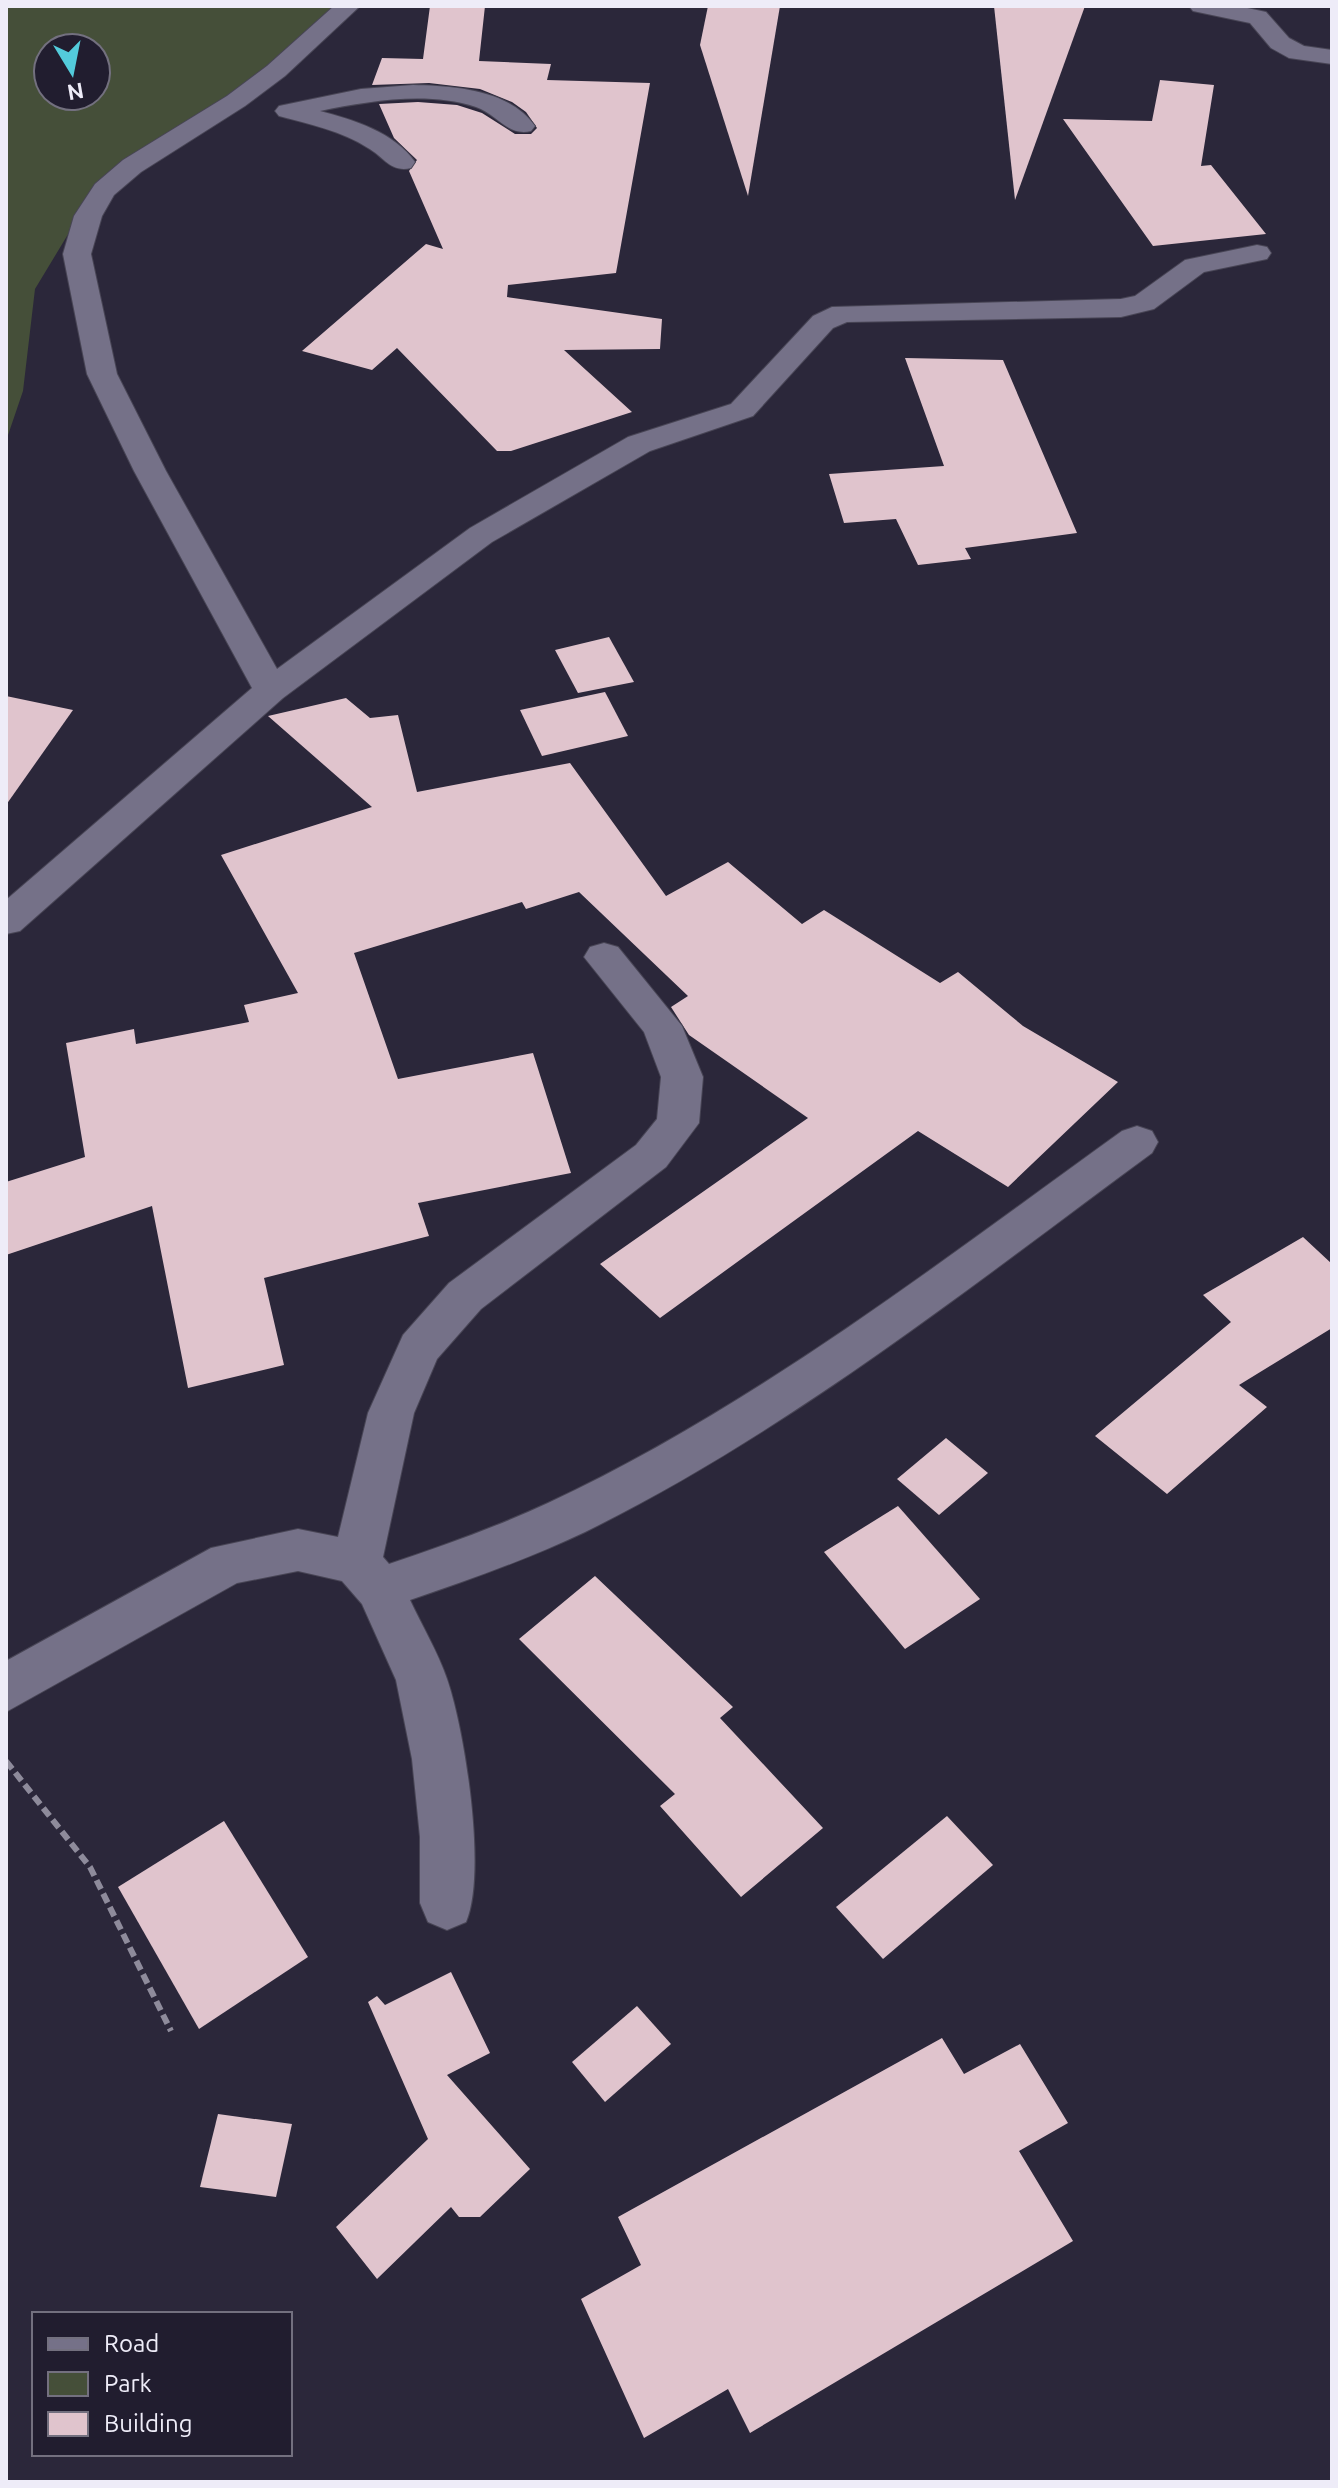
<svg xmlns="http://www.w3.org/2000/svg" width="1338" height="2488" font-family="Ubuntu,sans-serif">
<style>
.green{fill:#454f39;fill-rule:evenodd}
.building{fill:#e0c4cd}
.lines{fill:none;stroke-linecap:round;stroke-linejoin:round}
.minor-casing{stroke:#484555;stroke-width:2}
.path{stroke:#8e8b9b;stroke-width:6;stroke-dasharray:10 5;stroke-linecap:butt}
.minor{fill:#757188;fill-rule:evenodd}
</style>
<rect width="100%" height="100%" fill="#2b273a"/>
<path class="green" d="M6,6H346L263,80L99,183L35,289L23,391L6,441ZM48,48H96V96H48Z"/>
<g class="building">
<polygon points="430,6 485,6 479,61 551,64 547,80 650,83 616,273 508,285 507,297 662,319 660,349 564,350 632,412 511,451 497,451 397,348 372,370 302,351 426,244 443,249 409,171 417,160 394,138 379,104 418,102 457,105 482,113 515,134 531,134 537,128 526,112 512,102 480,89 429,83 372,85 382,58 423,59"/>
<polygon points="708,6 780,6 748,196 700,45"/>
<polygon points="994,6 1085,6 1015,200"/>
<polygon points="1160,80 1214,85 1201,166 1211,165 1266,234 1153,246 1063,119 1152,121"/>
<polygon points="905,358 1003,360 1077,533 965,548 971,559 918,565 896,519 844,523 829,474 944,466"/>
<polygon points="609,637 634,682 578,693 555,650"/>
<polygon points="605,692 628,736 542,756 520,710"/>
<polygon points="6,696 73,710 6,805"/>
<polygon points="346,698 370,718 398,715 417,792 570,763 666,896 728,862 802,924 824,910 940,983 958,972 1023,1026 1118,1082 1008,1187 918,1131 660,1318 600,1264 808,1118 689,1035 671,1007 688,996 579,892 526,909 522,902 354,953 398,1079 533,1053 571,1173 418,1203 429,1236 264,1278 284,1365 188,1388 152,1206 6,1255 6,1182 85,1157 66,1043 134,1029 136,1044 249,1022 244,1005 298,993 221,855 372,807 268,716"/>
<polygon points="1303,1237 1332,1264 1332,1328 1239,1385 1267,1407 1167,1494 1095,1436 1231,1322 1203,1295"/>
<polygon points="946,1438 988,1473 939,1515 897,1479"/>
<polygon points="898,1506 980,1599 905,1649 824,1552"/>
<polygon points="595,1576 733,1707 720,1718 823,1828 741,1897 660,1806 675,1794 519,1639"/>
<polygon points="947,1816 993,1865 883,1959 836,1907"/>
<polygon points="224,1821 308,1957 199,2029 118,1887"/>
<polygon points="451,1972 490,2053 447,2075 530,2169 480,2217 459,2217 451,2207 377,2279 336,2227 428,2139 368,2002 377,1996 385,2005"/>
<polygon points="637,2006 671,2044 605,2102 572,2062"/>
<polygon points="942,2038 964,2074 1020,2044 1068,2123 1019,2151 1073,2241 750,2433 728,2389 644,2438 581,2299 641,2265 618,2217"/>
<polygon points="218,2114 292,2124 276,2197 200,2187"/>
</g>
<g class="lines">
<g class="minor-casing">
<g id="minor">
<polygon points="334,6 360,6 285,76 245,106 141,172 114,195 102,216 91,254 117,374 166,471 277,669 470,528 628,437 731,404 813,316 832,307 1121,299 1135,296 1185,260 1257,245 1267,247 1271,253 1267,259 1204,272 1154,309 1121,317 847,322 833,328 753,416 650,451 492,542 283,698 20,931 6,934 6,900 252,688 134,471 87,374 63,254 74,216 95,184 123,160 227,96 267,66"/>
<polygon points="1189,6 1238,6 1266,12 1289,38 1304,46 1332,50 1332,64 1289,58 1271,48 1250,23 1193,11"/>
<path d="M413,85C453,86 509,89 535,126L531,131C508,137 497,114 476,107C427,91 369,101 320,111C354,120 394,132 415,162L411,168C391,173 384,157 368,148C342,131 309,124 279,116L275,111L279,106L361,89Z"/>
<path d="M604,943L618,947L682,1026L703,1077L699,1123L666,1167L481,1309L437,1359L414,1413L383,1557L389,1564C443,1546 496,1527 548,1503C752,1408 940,1262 1122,1131L1137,1126L1152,1131L1158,1142L1152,1153C970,1287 788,1432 585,1532C528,1559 469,1580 410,1600C422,1626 438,1652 447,1679C465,1731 487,1873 466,1922L447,1930L428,1922L420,1903V1837L412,1759L396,1680L362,1604L342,1581L298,1571L237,1583L6,1712V1661L211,1548L298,1529L338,1537L368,1413L403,1335L449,1283L636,1145L657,1119L661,1077L644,1032L584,957L590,947Z"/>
</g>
</g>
<polyline class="path" points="6,1761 90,1867 171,2031"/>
<use href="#minor" class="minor"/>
</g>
<rect width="1338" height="2488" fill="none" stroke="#eeecf8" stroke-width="16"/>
<rect x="32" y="2312" width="260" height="144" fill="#211d2f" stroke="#73707f" stroke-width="2"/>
<rect x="48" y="2338" width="40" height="12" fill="#757188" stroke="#73707f" stroke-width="2"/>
<text x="104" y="2352" font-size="24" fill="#eeecf8">Road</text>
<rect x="48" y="2372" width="40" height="24" fill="#454f39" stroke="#73707f" stroke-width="2"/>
<text x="104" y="2392" font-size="24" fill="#eeecf8">Park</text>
<rect x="48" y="2412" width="40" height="24" fill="#e0c4cd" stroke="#73707f" stroke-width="2"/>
<text x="104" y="2432" font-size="24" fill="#eeecf8">Building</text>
<g transform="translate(72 72) rotate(170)"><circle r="38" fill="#211d2f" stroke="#73707f" stroke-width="2"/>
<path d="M0-6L14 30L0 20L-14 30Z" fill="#53cbdb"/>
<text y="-12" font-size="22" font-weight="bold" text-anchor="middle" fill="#eeecf8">N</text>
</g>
</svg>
